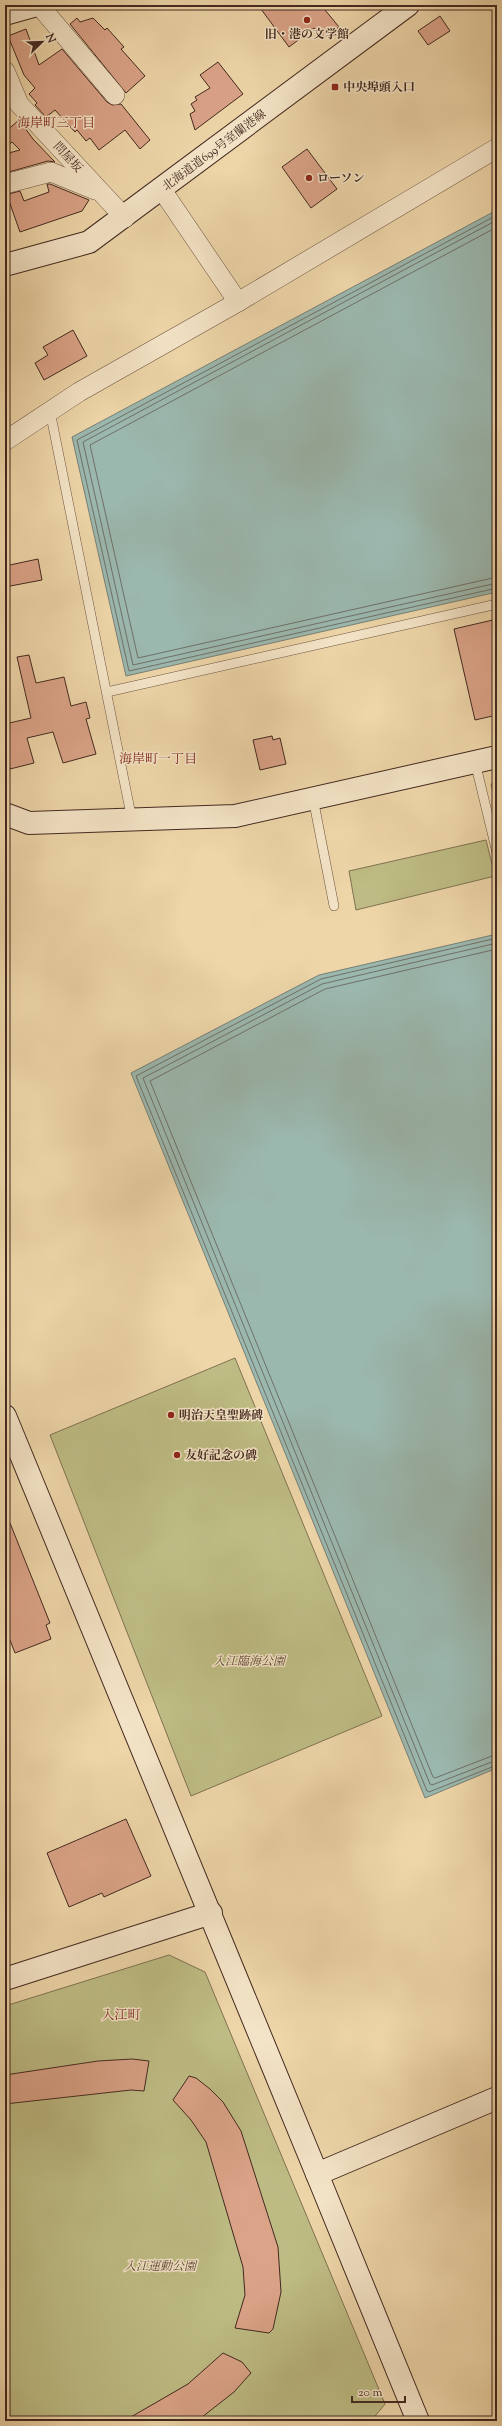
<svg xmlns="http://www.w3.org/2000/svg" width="502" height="2426" font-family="'Sorts Mill Goudy','Noto Serif JP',serif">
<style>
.green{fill:#bebc84;stroke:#807252}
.water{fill:#9bb8af;stroke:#787f76}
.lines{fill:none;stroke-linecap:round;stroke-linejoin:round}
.shore{stroke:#6f7068;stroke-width:1}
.building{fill:#dba388;stroke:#432920}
.lane-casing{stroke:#6e5442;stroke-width:10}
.street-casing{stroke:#6e5442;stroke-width:20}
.secondary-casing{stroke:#432920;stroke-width:24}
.lane{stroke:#f4e4c7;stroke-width:9}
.street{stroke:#f4e4c7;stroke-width:19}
.secondary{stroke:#f4e4c7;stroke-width:22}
.poi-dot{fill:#8f2418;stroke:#f4e4c7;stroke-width:1.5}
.labels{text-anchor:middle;stroke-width:3;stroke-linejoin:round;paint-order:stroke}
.poi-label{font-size:12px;font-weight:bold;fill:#432920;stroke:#f4e4c7;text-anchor:start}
.street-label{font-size:12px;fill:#432920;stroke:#f4e4c7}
.park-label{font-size:12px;font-style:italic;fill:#5c4634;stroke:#f4e4c7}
.neighbourhood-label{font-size:13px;fill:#7a1f14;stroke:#f4e4c7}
</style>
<rect width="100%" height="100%" fill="#eed6a9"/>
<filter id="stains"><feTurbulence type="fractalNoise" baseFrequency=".005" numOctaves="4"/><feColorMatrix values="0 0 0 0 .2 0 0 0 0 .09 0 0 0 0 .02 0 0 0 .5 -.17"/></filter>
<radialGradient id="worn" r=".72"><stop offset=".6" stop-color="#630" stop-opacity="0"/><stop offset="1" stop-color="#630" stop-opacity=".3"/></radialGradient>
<g class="green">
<polygon points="497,783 497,811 491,784"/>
<polygon points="486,840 495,876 356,910 349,871"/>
<polygon points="235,1358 382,1716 191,1796 50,1435"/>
<polygon points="169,1955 205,1972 385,2404 371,2421 5,2421 5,2006"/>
</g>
<g class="water">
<polygon points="497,210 497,592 126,676 72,437"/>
<polygon points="497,934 497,1768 425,1798 131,1073 319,975"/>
</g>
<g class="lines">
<g class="shore">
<polyline points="497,215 77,440 129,671 497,588"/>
<polyline points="497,220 83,442 133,665 497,583"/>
<polyline points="497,227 90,445 138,658 497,577"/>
<polyline points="497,938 321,979 136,1076 427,1791 429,1792 497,1765"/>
<polyline points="497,943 322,984 143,1078 430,1784 432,1785 497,1760"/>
<polyline points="497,949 325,989 150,1081 433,1777 435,1778 497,1754"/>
</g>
</g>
<g class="building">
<polygon points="258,5 321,5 339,27 323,39 314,28 289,47"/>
<polygon points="440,16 450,31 428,45 418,31"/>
<polygon points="77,18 80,22 93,18 105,30 107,28 124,47 121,49 145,76 126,93 70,24"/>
<polygon points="26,29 39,65 62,49 107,102 112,105 121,104 150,140 140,149 125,130 99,150 90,138 86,141 77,130 75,132 55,110 46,117 35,105 37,103 29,94 35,88 24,75 8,36"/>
<polygon points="218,62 243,94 195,130 190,114 195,111 191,104 197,100 195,97 210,88 200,75"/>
<polygon points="19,120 33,139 55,162 48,161 5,173 5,154 20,150 12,142 5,147 5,132"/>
<polygon points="307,149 337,189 311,208 282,167"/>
<polygon points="47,184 50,184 89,200 82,211 20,232 9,201 5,203 5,195 20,191 24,201 49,192"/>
<polygon points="73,330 87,356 44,380 35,363 48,355 43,347"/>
<polygon points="38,559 42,580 5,587 5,566"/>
<polygon points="497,619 497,715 475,720 454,629"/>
<polygon points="29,655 36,683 64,677 71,706 86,702 90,718 86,719 96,754 63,763 53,732 27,738 34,763 10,769 5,749 5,724 31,718 17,657"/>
<polygon points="272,736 273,740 280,738 286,764 260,770 253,740"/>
<polygon points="6,1513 50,1623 46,1625 51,1639 15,1653 10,1640 5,1642"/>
<polygon points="126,1819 151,1876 104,1897 102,1893 69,1907 47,1853"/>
<polygon points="132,2059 149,2061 144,2091 131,2090 5,2104 5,2075 98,2061"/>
<polygon points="189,2076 196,2078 210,2089 223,2102 241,2131 278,2247 281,2292 273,2329 269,2333 235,2328 245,2295 243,2267 206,2142 191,2120 173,2100"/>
<polygon points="223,2353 242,2362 251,2373 234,2392 197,2421 124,2421 188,2384"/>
</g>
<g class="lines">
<g class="lane-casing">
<g id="lane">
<polyline points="50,411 132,820"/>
<polyline points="107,692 497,604"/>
<polyline points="475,762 497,853"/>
<polyline points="313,798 334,906"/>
</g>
</g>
<g class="street-casing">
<g id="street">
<polyline points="39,5 115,95"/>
<polyline points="5,71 19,104 125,218"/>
<polyline points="5,184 51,172 95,190"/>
<polyline points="162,190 238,302"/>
<polyline points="5,441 79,392 238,302 497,148"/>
</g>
</g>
<g class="secondary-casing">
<g id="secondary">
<polyline points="5,14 37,5"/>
<polyline points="5,265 89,242 408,5"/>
<polyline points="5,814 29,823 235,816 497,757"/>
<polyline points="5,1416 317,2174 497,2098"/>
<polyline points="5,1979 211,1913"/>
<polyline points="317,2174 418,2421"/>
</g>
</g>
<use href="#lane" class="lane"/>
<use href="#street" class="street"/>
<use href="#secondary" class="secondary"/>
</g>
<g class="poi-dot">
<circle cx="307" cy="20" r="4"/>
<rect x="331" y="83" width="8" height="8" rx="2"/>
<circle cx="309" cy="178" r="4"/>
<circle cx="171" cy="1415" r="4"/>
<circle cx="177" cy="1455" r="4"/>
</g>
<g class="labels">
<g class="poi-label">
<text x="307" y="38" text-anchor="middle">旧・港の文学館</text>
<text x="343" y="91">中央埠頭入口</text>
<text x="317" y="182">ローソン</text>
<text x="179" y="1419">明治天皇聖跡碑</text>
<text x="185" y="1459">友好記念の碑</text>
</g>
<g class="street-label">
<text transform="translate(214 150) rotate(-37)" y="4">北海道道699号室蘭港線</text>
<text transform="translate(68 157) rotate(47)" y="4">問屋坂</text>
</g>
<g class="park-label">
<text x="249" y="1665">入江臨海公園</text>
<text x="160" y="2270">入江運動公園</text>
</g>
<g class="neighbourhood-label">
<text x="56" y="127">海岸町三丁目</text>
<text x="158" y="763">海岸町一丁目</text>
<text x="121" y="2019">入江町</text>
</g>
</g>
<rect width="502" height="2426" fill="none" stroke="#eed6a9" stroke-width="20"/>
<rect x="6" y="6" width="490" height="2414" fill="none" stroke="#432920" stroke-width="2"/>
<rect x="10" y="10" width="482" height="2406" fill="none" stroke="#432920"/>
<g transform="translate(42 42) rotate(67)" stroke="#f4e4c7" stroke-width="3" paint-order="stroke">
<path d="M0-3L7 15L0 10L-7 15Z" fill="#432920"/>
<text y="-6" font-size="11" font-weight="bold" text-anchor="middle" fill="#432920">N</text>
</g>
<path d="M352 2396v6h53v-6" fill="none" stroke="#432920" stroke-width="2"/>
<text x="358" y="2396" font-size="12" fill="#432920" stroke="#f4e4c7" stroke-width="3" paint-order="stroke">20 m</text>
<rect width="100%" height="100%" filter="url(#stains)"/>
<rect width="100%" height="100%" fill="url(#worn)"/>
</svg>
